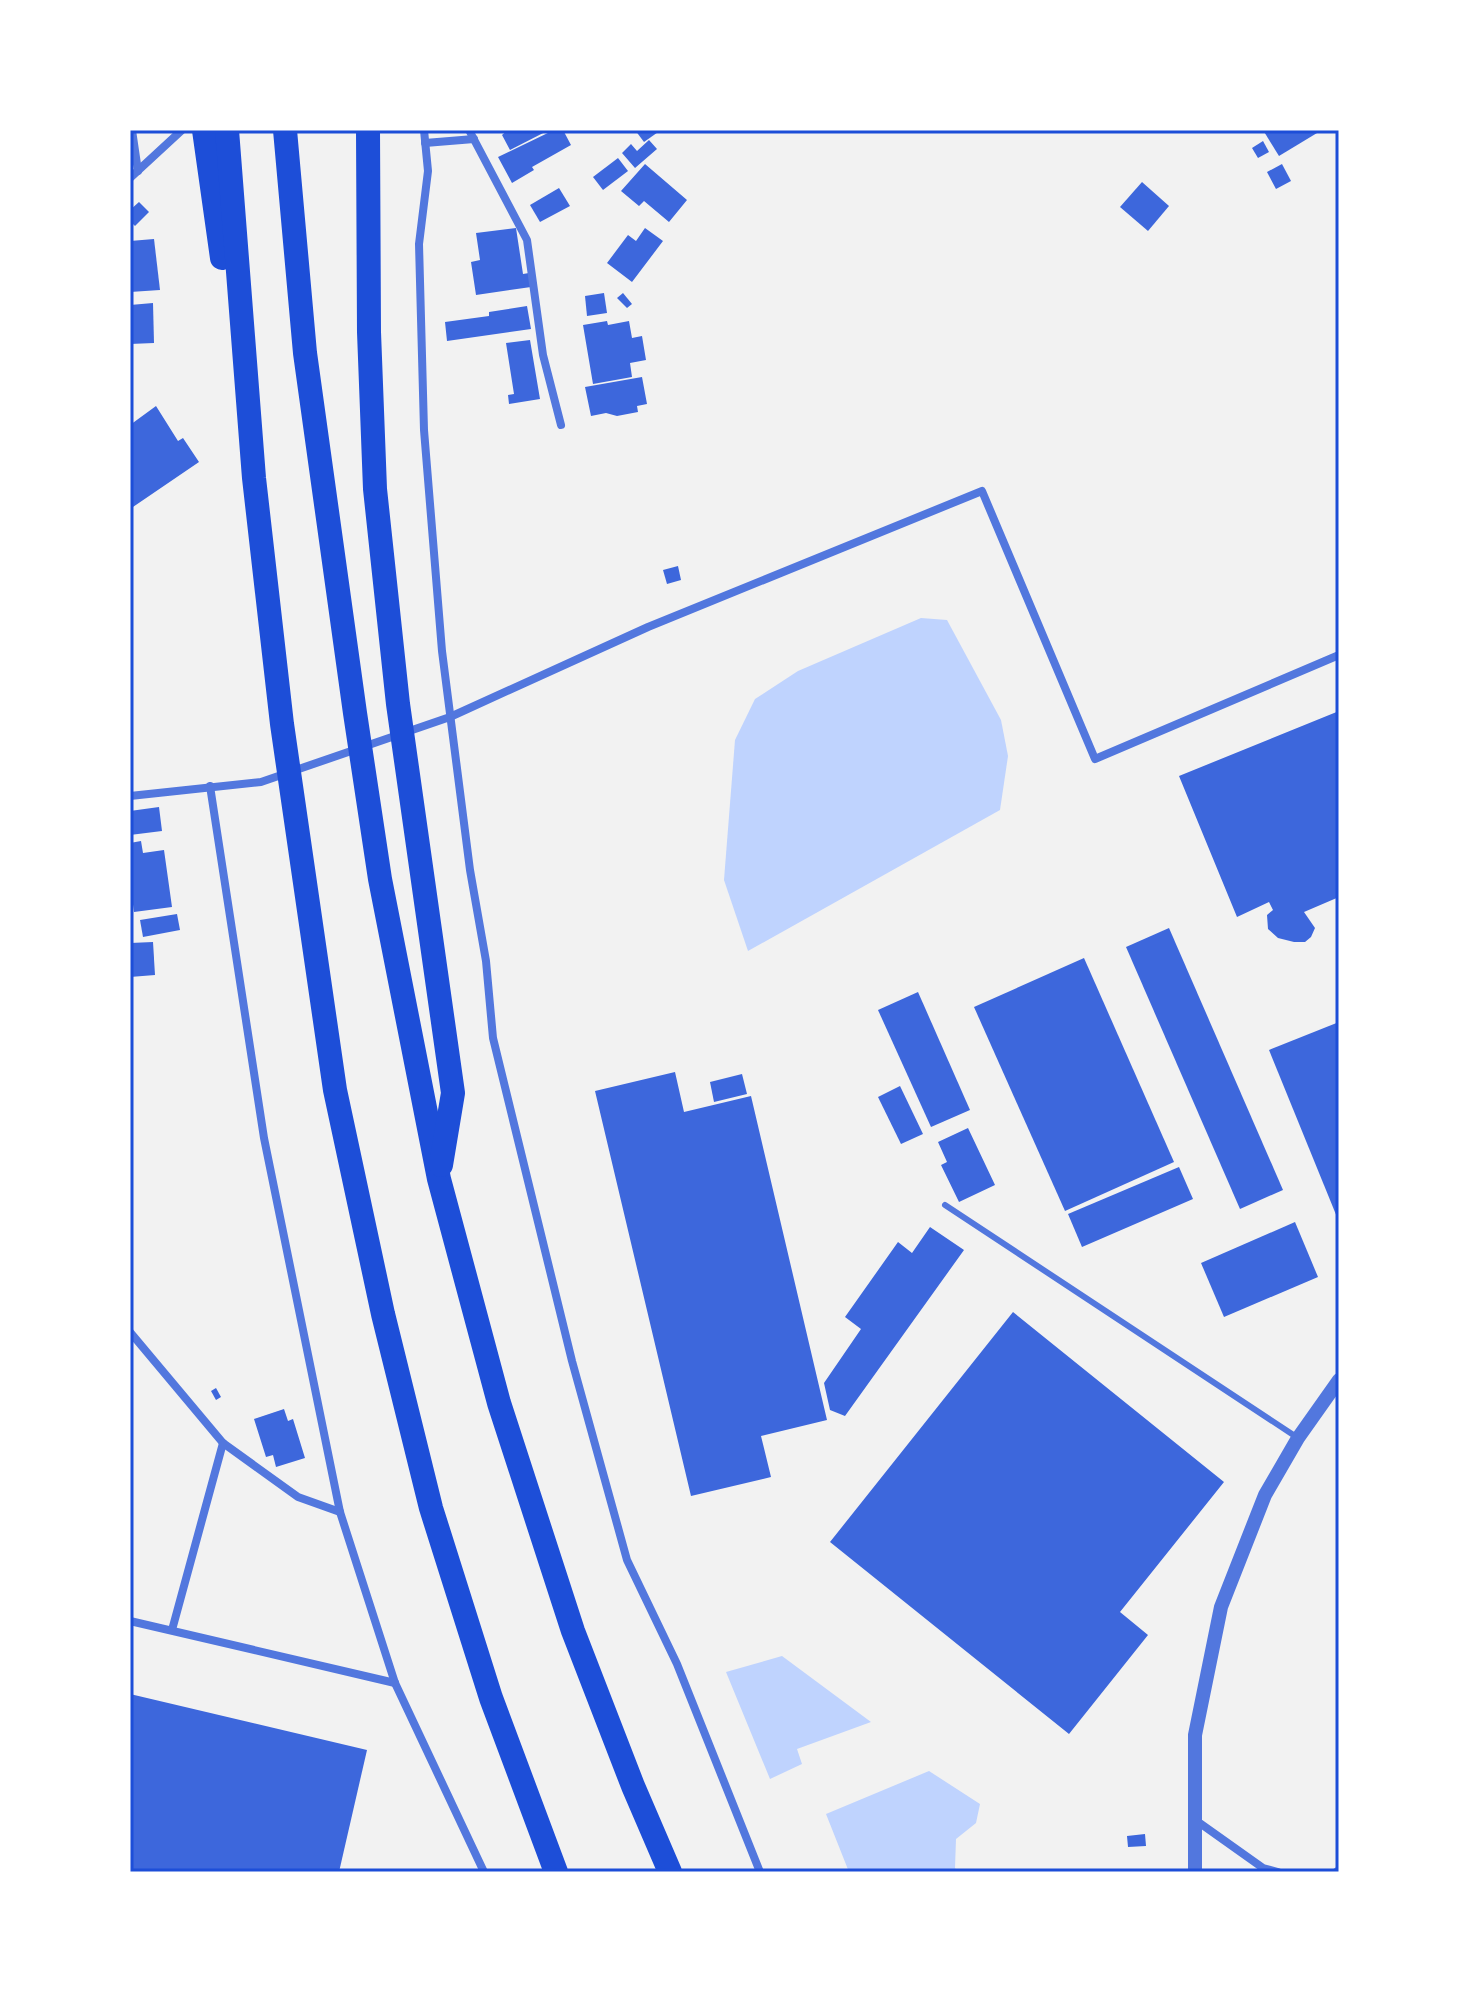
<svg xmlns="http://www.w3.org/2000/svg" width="1469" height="2002" font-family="'Asap Condensed',sans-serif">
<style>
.water{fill:#bfd3fe}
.building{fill:#3d67dc}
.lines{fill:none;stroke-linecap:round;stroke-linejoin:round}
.service{stroke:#5277de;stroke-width:6}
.minor{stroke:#5277de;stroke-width:8}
.tertiary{stroke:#5277de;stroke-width:14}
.motorway{stroke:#1d4ed8;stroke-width:24}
.neatline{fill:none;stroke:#1d4ed8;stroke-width:3}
</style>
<rect width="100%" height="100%" fill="#f2f2f2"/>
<g class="water">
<polygon points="921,618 947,620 1001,720 1008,756 1000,810 748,951 724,880 735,740 755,699 798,671"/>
<polygon points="782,1656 871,1722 797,1749 802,1764 770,1779 726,1672"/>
<polygon points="929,1771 980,1804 976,1823 956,1839 955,1868 958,1872 849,1872 826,1814"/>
</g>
<g class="building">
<polygon points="508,130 549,130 510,150 502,135"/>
<polygon points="554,130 563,130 571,145 532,167 534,170 512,183 498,157"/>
<polygon points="635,130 661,130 644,142"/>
<polygon points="1263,130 1322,130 1279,156"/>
<polygon points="649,140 657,149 635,168 622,153 631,144 637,151"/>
<polygon points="1263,141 1269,152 1258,158 1252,148"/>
<polygon points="618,158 628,171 603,190 593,177"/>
<polygon points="645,164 687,200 669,222 644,201 639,206 621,191"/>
<polygon points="1282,164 1291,181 1276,189 1267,172"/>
<polygon points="1142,182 1169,206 1148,231 1120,207"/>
<polygon points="559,188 570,206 540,222 530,205"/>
<polygon points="139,202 149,212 135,226 130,221 130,210"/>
<polygon points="516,228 523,274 529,273 531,287 476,295 471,262 480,260 476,233"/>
<polygon points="645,228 663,241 632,282 607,263 628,235 636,241"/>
<polygon points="154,239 160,290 130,292 130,241"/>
<polygon points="604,293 607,313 587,316 585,296"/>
<polygon points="623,293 632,304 627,308 617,298"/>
<polygon points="153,303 154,343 130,344 130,305"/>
<polygon points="527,306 531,329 447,341 445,322 489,316 489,312"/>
<polygon points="607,321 608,325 629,321 632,338 642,336 646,360 630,363 632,377 593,384 583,325"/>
<polygon points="530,340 540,399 509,404 508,395 514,394 506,343"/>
<polygon points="642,377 647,404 637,406 638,412 617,416 606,413 591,416 585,387"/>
<polygon points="156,406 178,441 183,438 199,462 130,509 130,425"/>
<polygon points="678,566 681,580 667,584 663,570"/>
<polygon points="1339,711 1339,897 1304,912 1315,928 1311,937 1305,942 1294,942 1278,938 1268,929 1267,915 1273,910 1269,902 1237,917 1179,776"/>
<polygon points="159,807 162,831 130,835 130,811"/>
<polygon points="141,841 143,853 164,850 172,907 134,912 132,897 130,897 130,843"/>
<polygon points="177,914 180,930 143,937 140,920"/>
<polygon points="1169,928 1283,1190 1240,1209 1126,947"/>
<polygon points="153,942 155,975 130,977 130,943"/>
<polygon points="1084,958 1174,1162 1065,1211 974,1007"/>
<polygon points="918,992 970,1110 931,1127 878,1010"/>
<polygon points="1339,1022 1339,1222 1269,1050"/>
<polygon points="675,1072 684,1112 751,1096 827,1420 761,1436 771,1477 691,1496 595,1091"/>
<polygon points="742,1074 747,1094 714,1102 710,1082"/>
<polygon points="900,1086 923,1134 901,1144 878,1097"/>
<polygon points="968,1128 995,1185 959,1202 941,1165 947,1162 938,1142"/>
<polygon points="1179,1167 1193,1199 1082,1247 1068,1214"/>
<polygon points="1295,1222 1318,1277 1224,1317 1201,1263"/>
<polygon points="930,1227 964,1250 845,1416 830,1410 824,1383 861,1329 845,1317 898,1242 912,1253"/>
<polygon points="1013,1312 1224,1482 1120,1612 1148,1635 1069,1734 830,1542"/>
<polygon points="216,1388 221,1397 216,1400 211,1391"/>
<polygon points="284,1409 288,1421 293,1419 305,1458 276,1467 273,1455 266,1457 254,1419"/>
<polygon points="130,1694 367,1750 339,1872 130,1872"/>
<polygon points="1145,1834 1146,1846 1128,1847 1127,1836"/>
</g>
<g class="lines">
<polyline class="service" points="945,1205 1298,1438"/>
<g class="minor">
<polyline points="132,130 138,171"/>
<polyline points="424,130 428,171 419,244 424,430 442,651 470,870 486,961 493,1038 572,1361 627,1560 677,1664 760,1872"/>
<polyline points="469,130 527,240 543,355 561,425"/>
<polyline points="425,143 474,139"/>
<polyline points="130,178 182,130"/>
<polyline points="210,786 264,1138 340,1512 395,1683 484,1872"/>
<polyline points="130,796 261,782 450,717 648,627 982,491 1095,759 1339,655"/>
<polyline points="130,1332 223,1443 298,1497 340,1512"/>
<polyline points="130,1621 395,1683"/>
<polyline points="172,1630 223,1443"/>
<polyline points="1194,1819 1263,1868 1278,1872"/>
<polyline points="1336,1872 1339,1870"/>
</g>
<polyline class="tertiary" points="1195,1872 1195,1735 1221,1607 1265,1495 1298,1438 1339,1380"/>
<g class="motorway">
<polyline points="204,130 222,258"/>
<polyline points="227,130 254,478 282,724 335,1090 383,1314 431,1508 491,1698 556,1872"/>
<polyline points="285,130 305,353 355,713 380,879 439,1179 499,1403 573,1631 633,1786 670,1872"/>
<polyline points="368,130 369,332 375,489 398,704 453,1093 441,1165"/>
</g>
</g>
<rect width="1469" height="2002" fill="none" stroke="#ffffff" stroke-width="264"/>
<rect x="132" y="132" width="1205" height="1738" class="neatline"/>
</svg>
